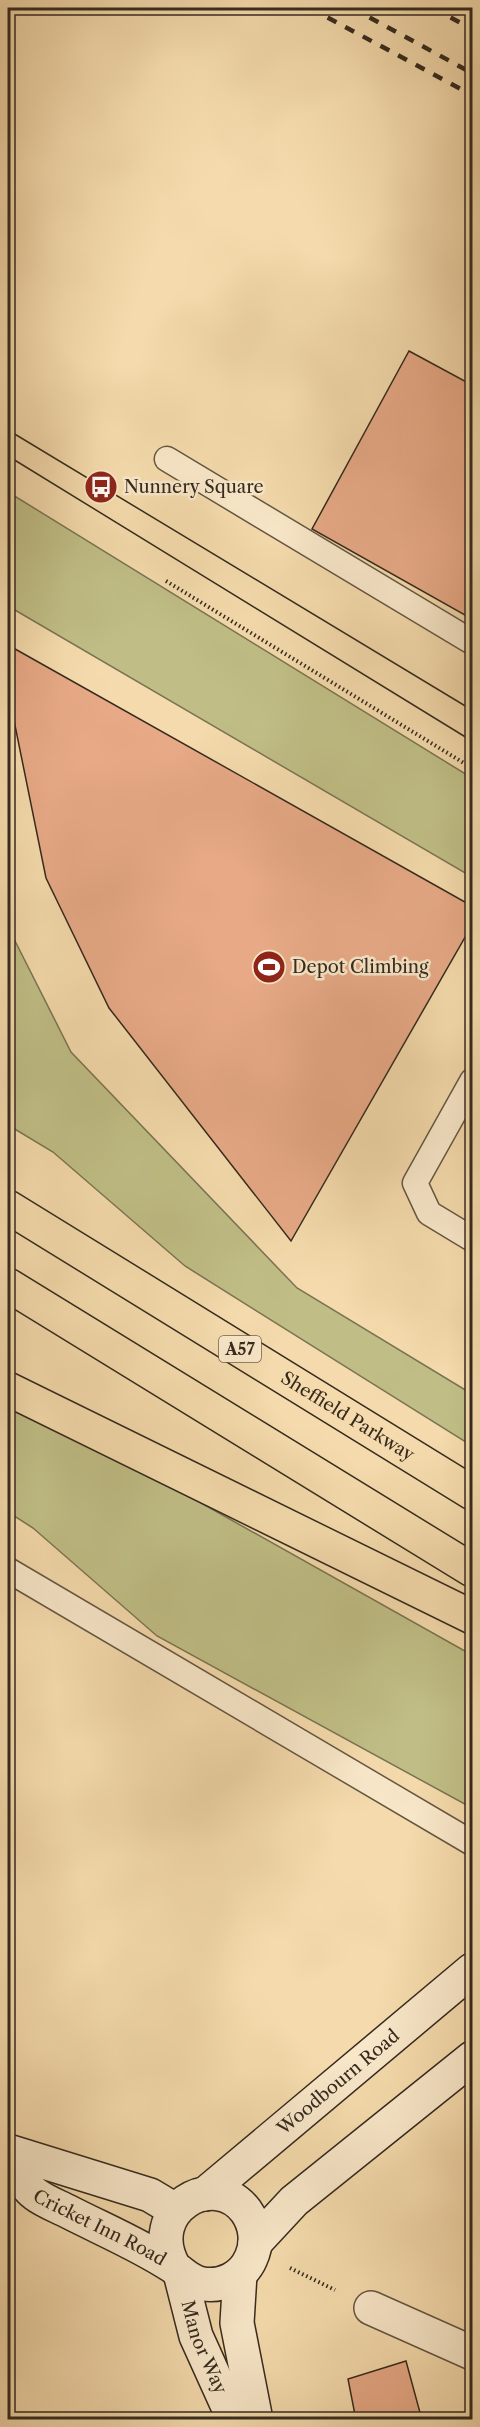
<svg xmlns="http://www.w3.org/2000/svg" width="480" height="2427" font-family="'Libre Caslon Text',serif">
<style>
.green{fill:#c0be86;stroke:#7a7452;stroke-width:1.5}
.building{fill:#e7a986;stroke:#352a1e;stroke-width:1.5}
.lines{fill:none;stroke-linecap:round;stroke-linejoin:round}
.lane-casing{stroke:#655642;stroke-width:27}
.street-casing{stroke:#655642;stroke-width:36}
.secondary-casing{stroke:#352a1e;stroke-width:36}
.highway-casing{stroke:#352a1e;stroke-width:36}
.path{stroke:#352a1e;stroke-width:4;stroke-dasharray:1.5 3;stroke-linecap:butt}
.lane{stroke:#f8e7c9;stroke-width:24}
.street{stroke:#f8e7c9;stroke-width:33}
.secondary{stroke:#f8e7c9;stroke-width:33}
.highway{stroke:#f4daac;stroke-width:33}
.tram{stroke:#352a1e;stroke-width:1.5}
.rail{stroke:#352a1e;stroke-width:4.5;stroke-dasharray:10 10;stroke-linecap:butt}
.labels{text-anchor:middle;stroke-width:5;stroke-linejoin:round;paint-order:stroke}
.shield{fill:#f8e7c9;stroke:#706351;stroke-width:1.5}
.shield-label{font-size:16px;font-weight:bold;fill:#352a1e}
.poi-label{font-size:18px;fill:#352a1e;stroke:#f8e7c9;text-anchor:start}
.street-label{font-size:18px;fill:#352a1e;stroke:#f8e7c9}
</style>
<rect width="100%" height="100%" fill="#f4daac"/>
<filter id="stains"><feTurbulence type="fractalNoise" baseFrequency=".00333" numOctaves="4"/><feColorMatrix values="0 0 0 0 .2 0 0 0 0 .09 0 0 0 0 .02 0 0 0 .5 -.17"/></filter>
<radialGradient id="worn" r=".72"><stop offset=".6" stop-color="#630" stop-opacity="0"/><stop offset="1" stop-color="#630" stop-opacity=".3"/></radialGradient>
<g class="green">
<polygon points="8,492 472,778 472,877 8,606"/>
<polygon points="8,927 71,1052 297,1288 472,1394 472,1446 185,1266 53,1152 8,1125"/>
<polygon points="8,1402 78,1434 472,1655 472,1808 157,1636 33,1528 8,1512"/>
</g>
<g class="building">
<polygon points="409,351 472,385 472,619 312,529"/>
<polygon points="8,645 472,906 472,925 291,1241 109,1008 46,878 8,691"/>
<polygon points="406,2361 422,2420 356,2420 348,2379"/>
</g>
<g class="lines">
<g class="lane-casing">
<g id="lane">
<polyline points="167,459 472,642"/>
<polyline points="472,1081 415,1183 429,1213 472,1239"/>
<polyline points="8,1570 472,1843"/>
</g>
</g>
<g class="street-casing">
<polyline id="street" points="371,2308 472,2353"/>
</g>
<g class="secondary-casing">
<g id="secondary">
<polyline points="8,2151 150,2195 175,2210"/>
<path id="s1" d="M8,2158C16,2169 24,2186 35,2194C44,2201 57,2206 67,2211C102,2229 140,2245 172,2266C183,2273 189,2282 203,2284C223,2287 243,2277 251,2258C258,2243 256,2225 246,2211C214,2168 142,2210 174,2267"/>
<path id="s2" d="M205,2194L472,1970"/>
<polyline points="255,2243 294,2201 472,2058"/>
<path id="s3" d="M180,2273L196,2336L234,2420"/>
<polyline points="240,2274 237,2323 256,2420"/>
</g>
</g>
<g class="highway-casing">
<g id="highway">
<path id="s4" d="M8,1207L472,1493"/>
<polyline points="8,1285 472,1570"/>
<polyline points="8,1389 472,1617"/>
</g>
</g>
<g class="path">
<polyline points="166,581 472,768"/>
<polyline points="290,2268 335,2290"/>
</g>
<use href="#lane" class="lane"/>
<use href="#street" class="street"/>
<use href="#secondary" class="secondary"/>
<use href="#highway" class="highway"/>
<g class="tram">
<polyline points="8,430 472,710"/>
<polyline points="8,456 472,741"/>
</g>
<g class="rail">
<polyline points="310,8 472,95"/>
<polyline points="352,8 472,73"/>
<polyline points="433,8 472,29"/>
</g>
</g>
<defs>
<g id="bus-disc" transform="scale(1.725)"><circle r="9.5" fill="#8f2418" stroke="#f8e7c9"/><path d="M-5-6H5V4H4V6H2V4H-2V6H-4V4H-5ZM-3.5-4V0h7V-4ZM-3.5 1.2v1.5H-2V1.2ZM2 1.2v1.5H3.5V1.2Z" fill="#fff"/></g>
<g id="stadium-disc" transform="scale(1.725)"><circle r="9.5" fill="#8f2418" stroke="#f8e7c9"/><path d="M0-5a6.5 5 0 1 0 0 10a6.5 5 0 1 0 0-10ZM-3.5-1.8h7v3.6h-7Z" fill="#fff"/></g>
</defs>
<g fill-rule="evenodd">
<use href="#bus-disc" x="101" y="487"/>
<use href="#stadium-disc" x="269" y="967"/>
</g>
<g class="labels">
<rect class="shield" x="219" y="1336" width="42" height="26" rx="4.5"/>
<g class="shield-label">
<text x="240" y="1355">A57</text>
</g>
<g class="poi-label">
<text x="124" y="493">Nunnery Square</text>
<text x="292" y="973">Depot Climbing</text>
</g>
<g class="street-label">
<text dy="6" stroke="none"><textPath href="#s4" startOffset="399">Sheffield Parkway</textPath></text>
<text dy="6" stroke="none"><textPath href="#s2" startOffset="174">Woodbourn Road</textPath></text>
<text dy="6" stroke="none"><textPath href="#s1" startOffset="118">Cricket Inn Road</textPath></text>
<text dy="6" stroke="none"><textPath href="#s3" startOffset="78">Manor Way</textPath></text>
</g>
</g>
<rect width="480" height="2427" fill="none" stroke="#f4daac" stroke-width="30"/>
<rect x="9" y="9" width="462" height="2409" fill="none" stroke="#352a1e" stroke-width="3"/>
<rect x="15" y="15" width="450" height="2397" fill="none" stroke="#352a1e" stroke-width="1.5"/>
<rect width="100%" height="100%" filter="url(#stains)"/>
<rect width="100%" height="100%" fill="url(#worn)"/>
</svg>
